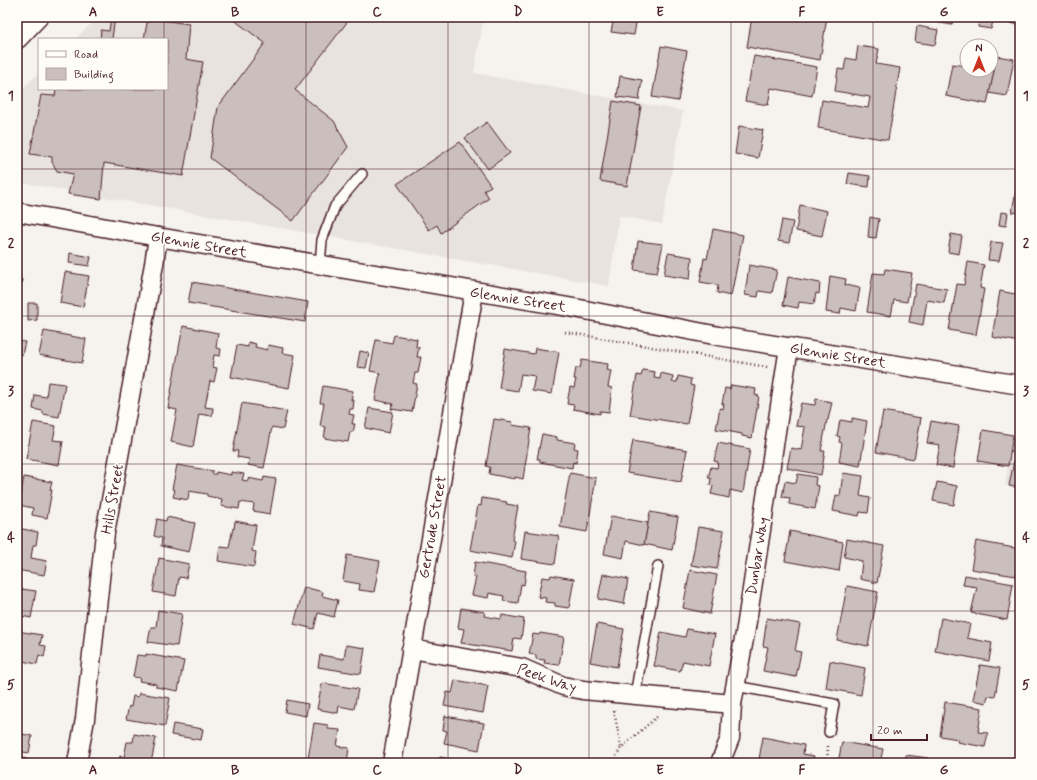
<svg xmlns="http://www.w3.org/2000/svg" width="1037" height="780" font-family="Mynerve,sans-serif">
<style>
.built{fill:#e9e3e0}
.building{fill:#cbbfbe;stroke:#4a1f2b}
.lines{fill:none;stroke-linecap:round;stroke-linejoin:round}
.lane-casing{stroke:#4a1f2b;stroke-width:12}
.street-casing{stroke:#4a1f2b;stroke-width:21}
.primary-casing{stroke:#4a1f2b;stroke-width:25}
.path{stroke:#4a1f2b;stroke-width:2.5;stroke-dasharray:1 3;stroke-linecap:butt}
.lane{stroke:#fdfcf7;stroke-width:9}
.street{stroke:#fdfcf7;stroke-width:18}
.primary{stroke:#fdfcf7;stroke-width:22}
.grid{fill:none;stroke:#4a1f2b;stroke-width:1;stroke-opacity:0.55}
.labels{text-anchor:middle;stroke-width:3;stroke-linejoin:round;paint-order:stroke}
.street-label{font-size:15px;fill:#4a1f2b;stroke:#fdfcf7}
.neatline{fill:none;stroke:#4a1f2b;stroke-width:1.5}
.grid-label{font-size:13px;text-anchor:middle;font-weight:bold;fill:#4a1f2b}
</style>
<rect width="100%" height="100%" fill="#f6f3ef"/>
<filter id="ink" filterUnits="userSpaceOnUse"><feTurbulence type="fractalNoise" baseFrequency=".025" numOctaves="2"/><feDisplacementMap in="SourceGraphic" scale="8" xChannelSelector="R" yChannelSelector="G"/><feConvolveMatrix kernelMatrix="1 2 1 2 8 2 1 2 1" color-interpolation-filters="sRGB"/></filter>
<g filter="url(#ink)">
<g class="built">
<polygon points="98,17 484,17 474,73 683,111 662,224 619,216 609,286 17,182 17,100 20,91 39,73 39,89 167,89 167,39 75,39"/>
<polygon points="1016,416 1020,416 1020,488 1005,485"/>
</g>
<g class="building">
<polygon points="111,17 115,17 112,39 100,39 101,30 109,31"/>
<polygon points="230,17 351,17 295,90 334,121 348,147 293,221 210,158 218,107 265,43"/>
<polygon points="614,17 637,17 634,35 611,32"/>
<polygon points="752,17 827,17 820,60 747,47"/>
<polygon points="918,17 953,17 952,25 918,19"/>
<polygon points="974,17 1000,17 999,21 993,21 991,29 978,27 979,18"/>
<polygon points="1003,17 1020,17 1020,25 1003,22"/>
<polygon points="148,18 189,24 186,59 203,62 183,176 104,163 101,199 68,194 73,174 57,171 52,162 52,157 30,154 41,95 55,96 56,89 167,89 167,39 144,39"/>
<polygon points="917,26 938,30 935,45 915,42"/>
<polygon points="661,46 687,51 678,101 652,97"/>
<polygon points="858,46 879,49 876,64 900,68 888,140 818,128 822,100 868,108 870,97 835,91 838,69 844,70 846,58 856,60"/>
<polygon points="754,56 817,67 812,96 771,88 768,105 745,101"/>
<polygon points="997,56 1014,59 1007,96 989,93"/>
<polygon points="952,64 967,66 967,70 994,71 987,104 946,96"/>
<polygon points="620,76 642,80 639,100 617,97"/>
<polygon points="613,101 641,106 627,186 600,181"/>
<polygon points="487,122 510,153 488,169 465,138"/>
<polygon points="739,126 763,130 758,158 735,154"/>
<polygon points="460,142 491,186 484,190 489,198 441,233 437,225 429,230 397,184"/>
<polygon points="1020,168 1020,213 1012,212"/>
<polygon points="849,173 870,176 869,187 847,184"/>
<polygon points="800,205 827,211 822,236 796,231"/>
<polygon points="1001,212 1008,213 1006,226 999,225"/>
<polygon points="870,217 879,219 876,238 868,237"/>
<polygon points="782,220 793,222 789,243 778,241"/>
<polygon points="713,229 743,235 731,296 717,293 718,285 700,282 704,258 707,259"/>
<polygon points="951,234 962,236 959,254 948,252"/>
<polygon points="638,241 663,244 657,273 634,270"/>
<polygon points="991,242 1003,243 999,261 988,260"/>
<polygon points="70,253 91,257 89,266 69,263"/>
<polygon points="668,253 692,257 690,279 664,275"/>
<polygon points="968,262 984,265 980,288 984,289 976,335 949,330 957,284 964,285"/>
<polygon points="749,265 777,270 772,293 759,291 758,297 745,295"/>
<polygon points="885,269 912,273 907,302 894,300 891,316 867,312 873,273 884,274"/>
<polygon points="17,272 23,282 17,286"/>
<polygon points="65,272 89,276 83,307 60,303"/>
<polygon points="830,276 846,279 845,285 860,288 856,311 841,308 840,314 826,312"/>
<polygon points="788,277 820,283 819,294 816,293 814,304 799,302 798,308 783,305"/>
<polygon points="192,282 308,302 305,322 188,303"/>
<polygon points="916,284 947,289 944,303 927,300 923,325 909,322"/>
<polygon points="1000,291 1015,294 1020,298 1020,342 992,337"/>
<polygon points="28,303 37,303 37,320 28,321"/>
<polygon points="183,326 218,333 216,348 221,349 220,356 214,355 212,367 217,368 214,382 210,381 205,407 213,408 212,416 199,414 193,447 171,442 177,410 168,408"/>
<polygon points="44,331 86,339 82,363 39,355"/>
<polygon points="394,335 417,339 416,347 419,347 417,357 421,357 418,373 415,373 413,383 417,384 412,412 391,409 393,404 375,400 380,373 370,371 376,340 392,343"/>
<polygon points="17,341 25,342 22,355 17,354"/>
<polygon points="248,342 256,344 255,347 267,350 268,345 283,348 282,353 295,355 289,388 231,377 237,345 248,347"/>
<polygon points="535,348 559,352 552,394 532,391 535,376 521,374 518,391 499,388 505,349 534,354"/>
<polygon points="360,351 369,353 366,368 357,367"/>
<polygon points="582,360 608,364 607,370 611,371 608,387 612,388 609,412 600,411 600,414 573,409 574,405 567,404 570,387 574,388 576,379 574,379 576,368 580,368"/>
<polygon points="643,370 655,372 654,378 660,379 661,373 673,376 672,382 677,382 678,376 691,379 690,385 694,386 687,424 630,415 637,375 641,376"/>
<polygon points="48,382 65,384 59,417 43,414 43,411 33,409 35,395 46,397"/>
<polygon points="731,385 756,389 755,395 759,396 752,438 742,436 742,434 716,429 720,408 723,409 724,404 722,404 725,388 730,389"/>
<polygon points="323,386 353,391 351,400 354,400 353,409 350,409 349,414 354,415 352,424 355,424 353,432 350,432 348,442 324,438 326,427 320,426 324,403 320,403"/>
<polygon points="816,399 832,402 828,420 827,420 821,451 825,451 821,475 787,468 791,448 801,450 805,427 796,426 801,403 815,405"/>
<polygon points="242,403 287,411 283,429 272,427 264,468 248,465 249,459 237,457 238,451 233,451"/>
<polygon points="369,408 393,412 389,433 365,428"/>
<polygon points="883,411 921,418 914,459 876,452"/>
<polygon points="852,418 867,421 860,466 839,462 842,443 839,442 840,437 837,436 840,420 852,422"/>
<polygon points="494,419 513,422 512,425 531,428 523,479 515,477 515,479 489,474 490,467 486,466"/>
<polygon points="931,421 959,426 953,468 936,465 940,445 927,443"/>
<polygon points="33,422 56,426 53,440 63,441 59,465 26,459"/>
<polygon points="983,430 1013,435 1008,466 978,461"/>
<polygon points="1020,430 1020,488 1009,486"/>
<polygon points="542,434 557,437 557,440 575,443 574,448 578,449 576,463 573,462 572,468 540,462 540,459 537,459"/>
<polygon points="633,440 687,450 681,482 627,473"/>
<polygon points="718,443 750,449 743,493 730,490 729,498 711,494 713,486 710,485 711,478 708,478 711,467 717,468 718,462 714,461"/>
<polygon points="177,465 213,471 212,474 216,474 216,472 231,475 231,472 244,474 242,480 248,481 248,478 263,481 264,477 276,479 270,514 253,511 254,504 240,502 239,509 221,506 222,499 207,496 207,494 189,491 188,500 173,497 175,490 172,489"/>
<polygon points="570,473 596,478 587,532 560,527"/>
<polygon points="843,473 863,476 860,496 870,498 868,513 860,512 859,516 833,511 836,495 840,496"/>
<polygon points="798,474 816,477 815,485 819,486 815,509 789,504 790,498 782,497 785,481 796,483"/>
<polygon points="24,477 52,482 50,490 52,490 47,518 32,515 33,508 19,505"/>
<polygon points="937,482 957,486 954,505 933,501"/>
<polygon points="482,498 507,502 506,504 518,506 512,540 515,541 512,558 470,550 478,505 481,506"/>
<polygon points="650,512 678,517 672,550 644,544"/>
<polygon points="611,516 648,523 644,545 626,541 623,558 604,554"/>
<polygon points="167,517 195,523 189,552 161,546 162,538 154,536 157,519 166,521"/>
<polygon points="235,521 256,525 252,551 256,552 254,567 218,561 220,546 229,547 233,528 234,529"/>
<polygon points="698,527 724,531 717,569 691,565"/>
<polygon points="17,528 38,532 36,545 33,545 31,558 47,561 44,575 17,570"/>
<polygon points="525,531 559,536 555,564 521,559"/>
<polygon points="790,531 843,542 839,571 785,561"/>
<polygon points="847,539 884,546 877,583 860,579 862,561 844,557"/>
<polygon points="976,541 1020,549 1016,576 971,569"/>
<polygon points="347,555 380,561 374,592 359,590 360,584 343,581"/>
<polygon points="159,558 189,564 186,578 179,577 176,596 153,592"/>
<polygon points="475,562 526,571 524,585 521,584 518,603 503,601 504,596 489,593 488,598 472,595 476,577 473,577"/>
<polygon points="690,570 717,575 710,614 683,608"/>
<polygon points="603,574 628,579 624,604 598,599"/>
<polygon points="551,575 574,579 569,608 555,606 555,603 545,602 546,598 538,597 542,577 550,578"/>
<polygon points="965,575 1013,584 1007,620 971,613 977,587 963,585"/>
<polygon points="847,586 878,592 868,646 837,640"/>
<polygon points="304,587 323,592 322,596 338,600 334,617 318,613 314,629 294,624"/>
<polygon points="21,589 36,591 31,618 17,615 17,591 21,591"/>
<polygon points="461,608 485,612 484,616 501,619 502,615 524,619 521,639 514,638 512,651 461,643 464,629 458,628"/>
<polygon points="158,610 182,614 177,646 148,642 151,627 156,627"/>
<polygon points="767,618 800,624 795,651 801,652 796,677 763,671 768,647 763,646"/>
<polygon points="941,618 970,624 967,638 992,643 989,661 935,651"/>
<polygon points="597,624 624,629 617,667 590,662"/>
<polygon points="687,629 715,634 709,666 683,661 680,671 654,666 661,632 685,637"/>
<polygon points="17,631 42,635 40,645 46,646 44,657 39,655 37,664 17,660"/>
<polygon points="540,633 564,637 559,665 544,663 545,660 536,659 536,655 529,654 533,634 539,635"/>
<polygon points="346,645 365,648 361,674 318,667 320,655 344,659"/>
<polygon points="146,654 184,661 178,691 156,687 156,684 139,681 140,678 133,677 137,655 146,656"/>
<polygon points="830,661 865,668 861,695 826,688"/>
<polygon points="980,665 1000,668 995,697 988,696 986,703 973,700"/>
<polygon points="455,680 488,686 483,713 444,706 447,692 452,693"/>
<polygon points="322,683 358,689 354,709 339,706 338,713 317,709"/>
<polygon points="139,693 170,698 165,726 126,719 129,706 131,707 133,696 138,697"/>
<polygon points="287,700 308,704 306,716 285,712"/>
<polygon points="945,702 982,708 978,732 988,733 985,747 957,742 958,739 940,736"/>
<polygon points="445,716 484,723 479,750 444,743 447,731 443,730"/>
<polygon points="314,723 328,725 328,729 340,730 337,746 349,748 347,763 331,763 308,759"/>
<polygon points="173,724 203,729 201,740 171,735"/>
<polygon points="17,733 32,736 29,753 17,751"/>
<polygon points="134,734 156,738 151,763 118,763 120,756 124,757 127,742 133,742"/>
<polygon points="763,737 804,745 803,754 814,756 813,763 778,763 759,759"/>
<polygon points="842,742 883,749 880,763 838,763"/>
<polygon points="906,755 928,758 927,763 884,763 884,759 905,763"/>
<polygon points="17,757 27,759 26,763 17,763"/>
<polygon points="440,757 470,763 438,763"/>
</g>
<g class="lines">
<g class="lane-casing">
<g id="lane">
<polyline points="320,265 322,240 335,206 362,174"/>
<polyline points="735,686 834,704 829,732"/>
<polyline points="635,695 658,566"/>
</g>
</g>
<g class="street-casing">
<g id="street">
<polyline points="17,212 158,237 580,309 719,336 1020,385"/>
<polyline points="411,649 522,668 563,686 583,690 732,704"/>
<polyline points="77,763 85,719 105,533 154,264 158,237"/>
<polyline points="392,763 474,292"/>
<polyline points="720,763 730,738 732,704 746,628 789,347"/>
</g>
</g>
<g class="primary-casing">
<polyline id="primary" points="17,37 36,17"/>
</g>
<g class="path">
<polyline points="565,332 767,367"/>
<polyline points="614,711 621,747"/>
<polyline points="612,763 621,748 659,715"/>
<polyline points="827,763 828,746"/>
</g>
<use href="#lane" class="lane"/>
<use href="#street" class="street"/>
<use href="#primary" class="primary"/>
</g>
</g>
<path class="grid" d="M164,17V39M306,17V763M448,17V763M589,17V763M731,17V763M873,17V763M164,89V763M17,169H1020M17,316H1020M17,464H1020M17,611H1020"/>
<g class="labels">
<g class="street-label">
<text transform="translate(199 244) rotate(10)" y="5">Glennie Street</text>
<text transform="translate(518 299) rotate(9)" y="5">Glennie Street</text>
<text transform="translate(838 355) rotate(9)" y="5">Glennie Street</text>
<text transform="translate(112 499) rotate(-80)" y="5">Hills Street</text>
<text transform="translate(432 527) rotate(-80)" y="5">Gertrude Street</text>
<text transform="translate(757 556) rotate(-81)" y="5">Dunbar Way</text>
<text transform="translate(547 678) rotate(19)" y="5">Peek Way</text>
</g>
</g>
<rect width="1037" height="780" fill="none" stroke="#fdfcf7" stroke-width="44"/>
<rect x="38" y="38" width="130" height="52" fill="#fdfcf7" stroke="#b5a4a5"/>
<rect x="46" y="51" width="20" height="6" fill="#fdfcf7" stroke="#b5a4a5"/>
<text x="74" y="58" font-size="12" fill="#4a1f2b">Road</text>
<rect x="46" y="68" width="20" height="12" fill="#cbbfbe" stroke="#b5a4a5"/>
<text x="74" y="78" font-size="12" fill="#4a1f2b">Building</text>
<g transform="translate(979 58)"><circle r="19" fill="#fdfcf7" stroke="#b5a4a5"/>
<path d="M0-3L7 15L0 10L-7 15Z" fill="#c8321e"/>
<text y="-6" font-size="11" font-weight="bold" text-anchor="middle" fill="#4a1f2b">N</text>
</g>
<path d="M871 734v6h56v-6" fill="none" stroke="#4a1f2b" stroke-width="2"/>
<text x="877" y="734" font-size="12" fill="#4a1f2b" stroke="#fdfcf7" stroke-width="3" paint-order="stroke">20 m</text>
<rect x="22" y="22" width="993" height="736" class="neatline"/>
<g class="grid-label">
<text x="93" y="16">A</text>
<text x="235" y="16">B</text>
<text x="377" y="16">C</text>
<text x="518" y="16">D</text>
<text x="660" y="16">E</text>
<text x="802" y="16">F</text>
<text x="944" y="16">G</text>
<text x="11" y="100">1</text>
<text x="1026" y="100">1</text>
<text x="11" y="247">2</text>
<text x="1026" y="247">2</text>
<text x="11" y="395">3</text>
<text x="1026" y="395">3</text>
<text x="11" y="542">4</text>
<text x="1026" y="542">4</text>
<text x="11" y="689">5</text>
<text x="1026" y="689">5</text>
<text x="93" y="774">A</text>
<text x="235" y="774">B</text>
<text x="377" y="774">C</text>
<text x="518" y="774">D</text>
<text x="660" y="774">E</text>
<text x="802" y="774">F</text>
<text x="944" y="774">G</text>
</g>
</svg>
